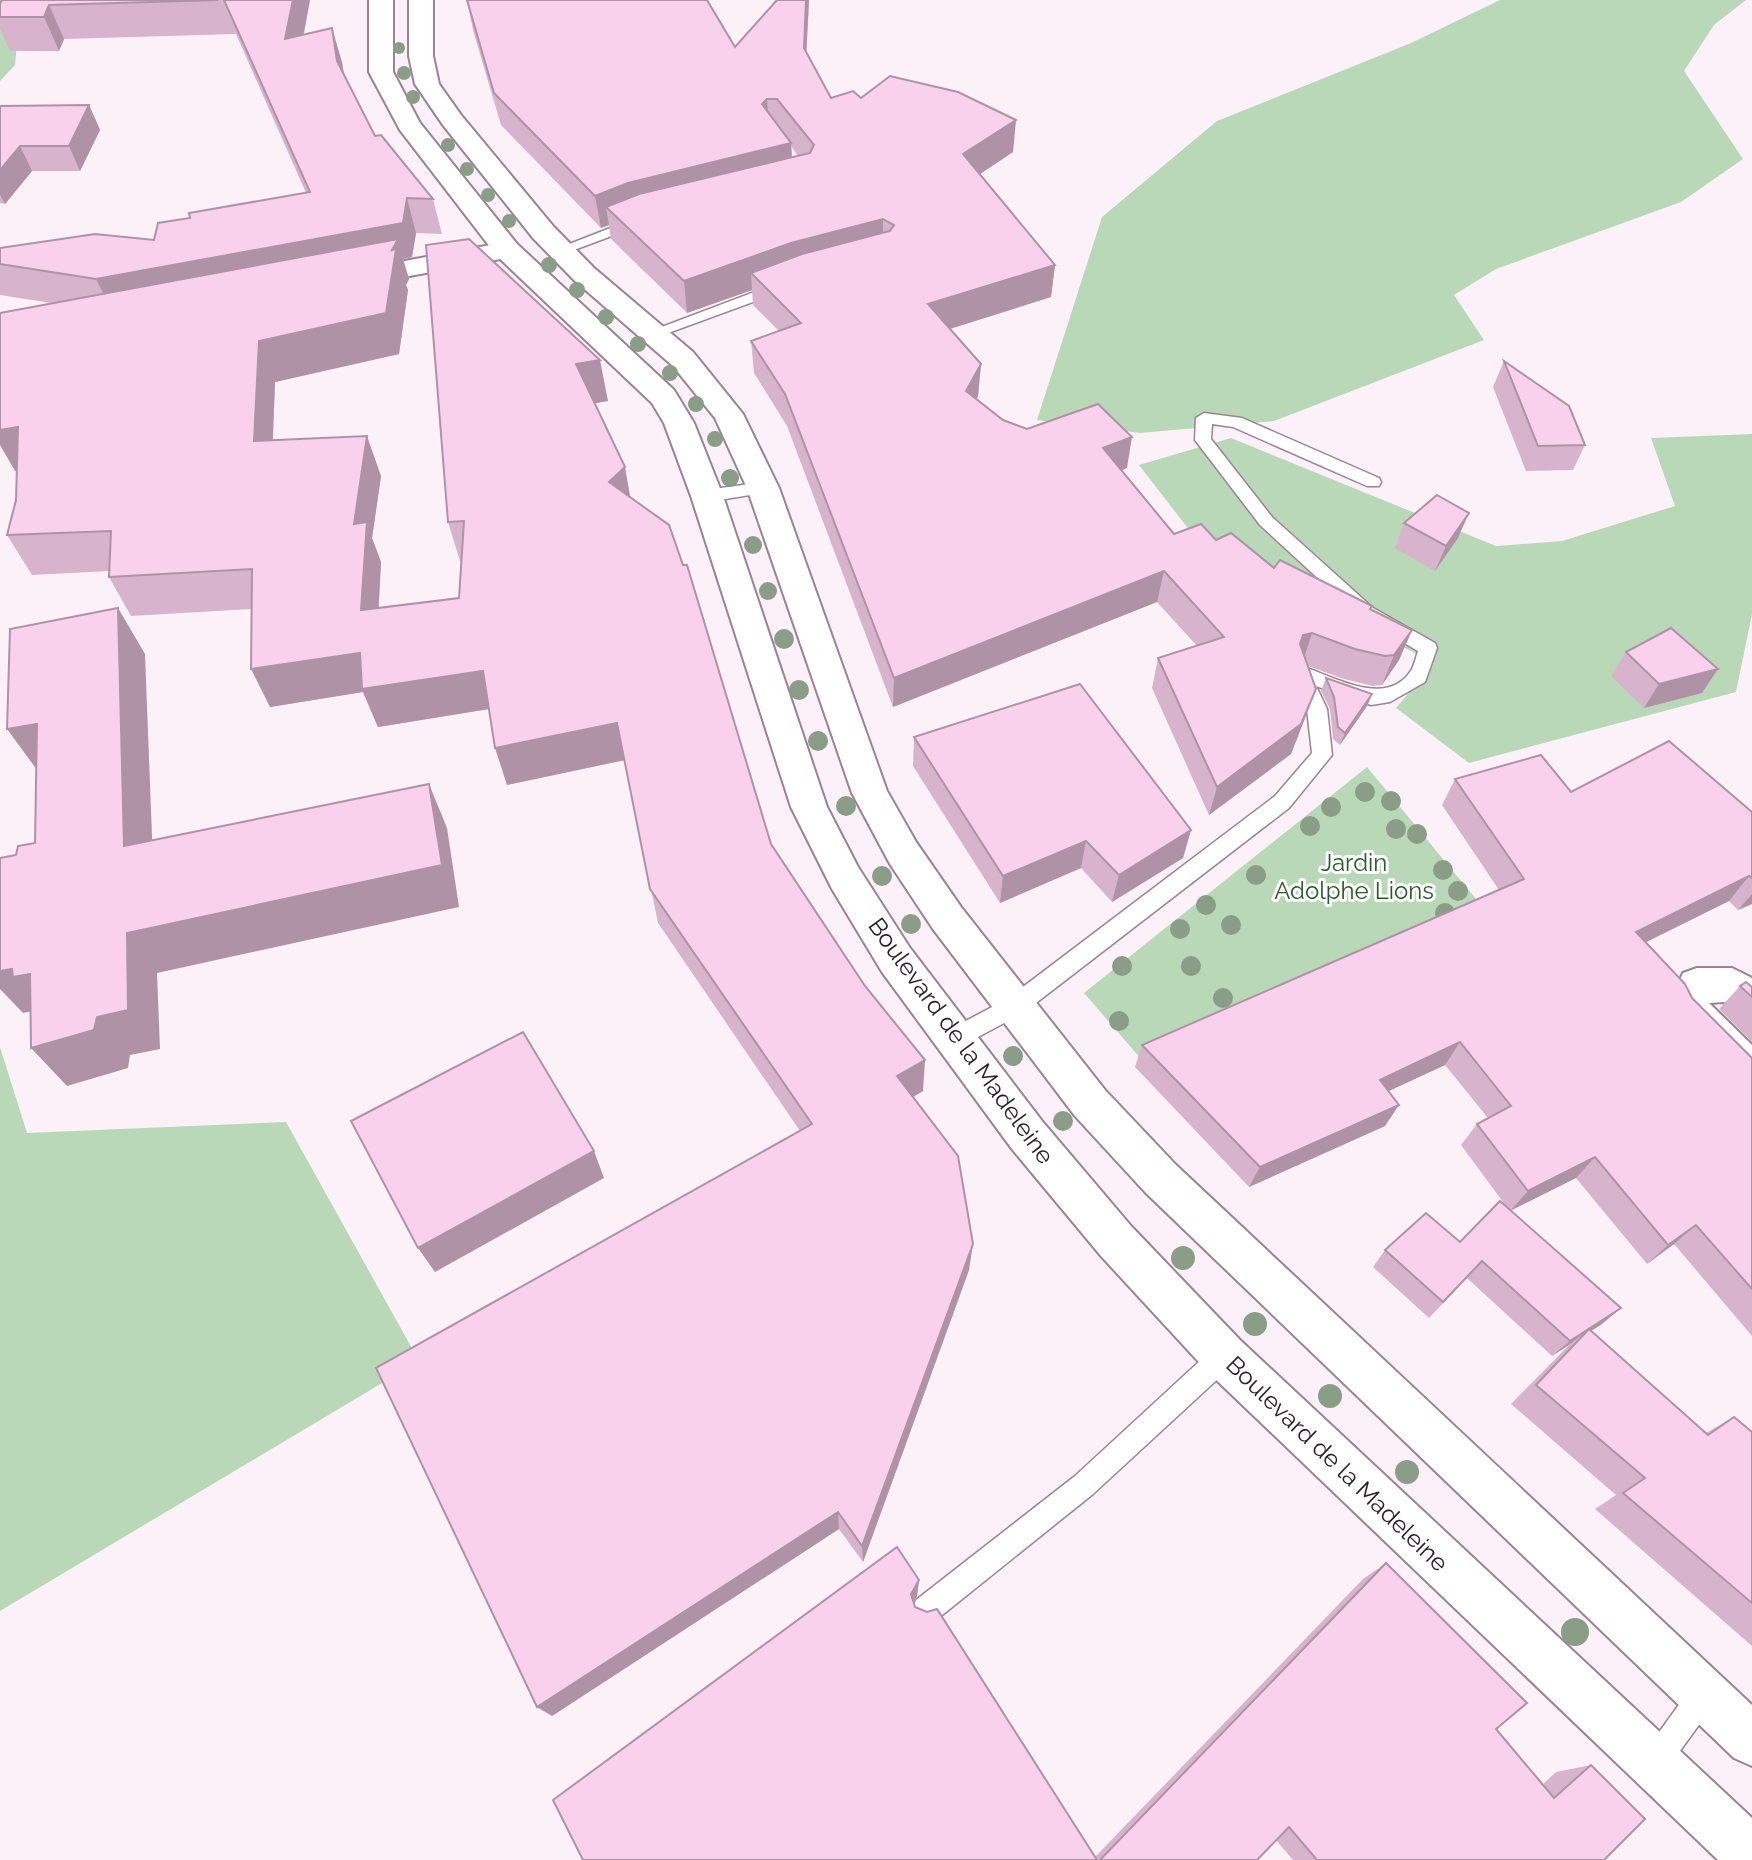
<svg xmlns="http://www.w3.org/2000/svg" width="1752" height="1860" font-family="Raleway,sans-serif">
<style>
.green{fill:#b9d8b7}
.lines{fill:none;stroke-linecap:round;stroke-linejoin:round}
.lane-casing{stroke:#9c8294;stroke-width:3}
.street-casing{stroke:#9c8294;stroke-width:4}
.secondary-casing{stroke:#9c8294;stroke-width:4}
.lane{fill:#fff;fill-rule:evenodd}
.street{fill:#fff;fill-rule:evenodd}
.secondary{fill:#fff;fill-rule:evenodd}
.tree{fill:#899d87}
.wall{fill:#d7b4cc;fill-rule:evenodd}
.shaded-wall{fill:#af92a6}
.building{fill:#fad1ed;stroke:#af92a6;stroke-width:2}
.labels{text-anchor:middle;stroke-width:6;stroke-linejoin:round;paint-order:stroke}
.park-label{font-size:24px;fill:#2a582a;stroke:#fff}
.street-label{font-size:24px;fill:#271d24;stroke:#fff}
</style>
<rect width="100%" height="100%" fill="#fdf1f9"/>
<g class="green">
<polygon points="0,0 21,0 15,65 0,81"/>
<polygon points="1500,0 1746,0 1714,25 1684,71 1743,159 1681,202 1496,269 1454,295 1484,340 1274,421 1140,433 1037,420 1102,217 1217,121 1411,43"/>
<polygon points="1752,434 1752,614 1736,692 1469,763 1396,708 1434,663 1298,592 1204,549 1139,465 1231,438 1496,546 1562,541 1675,506 1651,438"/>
<polygon points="1367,767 1481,905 1142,1060 1084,993"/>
<polygon points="0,1047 27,1133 286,1122 419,1361 0,1611"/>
</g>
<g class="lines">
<g class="lane-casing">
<g id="lane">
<polygon points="636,218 641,219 641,225 566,253 556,253 554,250"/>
<polygon points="778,283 786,288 783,291 660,336 654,338 646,333"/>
<path d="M1204,413L1242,418L1379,478L1381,482L1379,486H1367L1233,427L1212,424L1211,439L1272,517L1373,608L1435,643L1437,648L1425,682L1390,702L1371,705L1316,686L1327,709L1332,755L1289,808L1023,1013L963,1045L955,1048L947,1045L944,1038L947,1031L1007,999L1275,796L1312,753L1307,709L1292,673L1294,668L1301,666C1333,676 1385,708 1410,672C1414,667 1416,657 1418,651L1361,618L1260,525L1195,440L1196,418Z"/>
<polygon points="763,482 769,484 772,488 769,492 707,502 698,496 707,490"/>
<polygon points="1224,1344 1233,1347 1236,1356 1233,1365 1093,1494 936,1620 926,1624 916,1620 912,1610 916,1600 1075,1476 1215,1347"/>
<polygon points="1704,1680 1714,1684 1718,1694 1714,1704 1664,1773 1654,1777 1644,1773 1640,1763 1644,1753 1694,1684"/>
</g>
</g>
<g class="street-casing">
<g id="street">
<polygon points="507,242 517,244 521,250 517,256 356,286 346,284 342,278 346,272 356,270"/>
<polygon points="1697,968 1732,968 1752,978 1752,1018 1738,1013 1724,1002 1709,1003 1752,1045 1752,1090 1738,1085 1673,1019 1667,1007 1683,973"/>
</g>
</g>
<g class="secondary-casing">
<g id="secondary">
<polygon points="369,0 393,0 393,72 420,123 517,244 674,390 694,423 723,496 827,807 858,867 910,948 1042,1121 1131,1226 1240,1340 1752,1818 1752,1860 1718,1860 1208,1372 1101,1256 1012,1149 882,972 832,889 791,807 691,496 664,423 652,403 497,256 400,130 369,72"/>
<polygon points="409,0 433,0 433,56 439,84 461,115 553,226 594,268 693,352 743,414 779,488 887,791 916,842 961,907 1105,1090 1176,1165 1752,1705 1752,1766 1734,1758 1146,1193 1075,1116 933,929 890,864 852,793 747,488 715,418 673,366 574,280 533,238 443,125 415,84 409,56"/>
</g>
</g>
<use href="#lane" class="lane"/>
<use href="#street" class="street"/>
<use href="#secondary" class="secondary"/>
</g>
<g class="tree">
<circle cx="399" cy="48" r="6"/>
<circle cx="404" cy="73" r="7"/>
<circle cx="413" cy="97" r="7"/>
<circle cx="448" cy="145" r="7"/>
<circle cx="467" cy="169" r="7"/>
<circle cx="488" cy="195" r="7"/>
<circle cx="509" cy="221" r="7"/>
<circle cx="549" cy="265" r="8"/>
<circle cx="577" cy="290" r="8"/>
<circle cx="606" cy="317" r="8"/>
<circle cx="638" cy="344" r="8"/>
<circle cx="670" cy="373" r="8"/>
<circle cx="696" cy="404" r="8"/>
<circle cx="715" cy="439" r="8"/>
<circle cx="730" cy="478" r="9"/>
<circle cx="753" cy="545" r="9"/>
<circle cx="768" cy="591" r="9"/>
<circle cx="784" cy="639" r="10"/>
<circle cx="799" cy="690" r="10"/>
<circle cx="818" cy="741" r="10"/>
<circle cx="1365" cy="792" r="10"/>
<circle cx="1391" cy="801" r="10"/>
<circle cx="846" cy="806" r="10"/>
<circle cx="1331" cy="807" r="10"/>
<circle cx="1310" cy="826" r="10"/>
<circle cx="1396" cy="829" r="10"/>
<circle cx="1417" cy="834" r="10"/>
<circle cx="1443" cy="870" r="10"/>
<circle cx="1256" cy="875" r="10"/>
<circle cx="882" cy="876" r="10"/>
<circle cx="1458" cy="891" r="10"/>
<circle cx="1206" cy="905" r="10"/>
<circle cx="1445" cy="913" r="10"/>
<circle cx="911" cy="924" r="10"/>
<circle cx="1231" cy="925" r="10"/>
<circle cx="1180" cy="929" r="10"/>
<circle cx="1122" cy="966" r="10"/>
<circle cx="1191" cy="966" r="10"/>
<circle cx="1223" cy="998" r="10"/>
<circle cx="1119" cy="1021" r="10"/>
<circle cx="1013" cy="1056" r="10"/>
<circle cx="1063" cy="1121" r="10"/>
<circle cx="1183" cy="1258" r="12"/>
<circle cx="1255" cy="1324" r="12"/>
<circle cx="1330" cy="1396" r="12"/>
<circle cx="1407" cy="1472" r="12"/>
<circle cx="1575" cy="1632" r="14"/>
</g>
<g class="wall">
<polygon points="2,0 310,0 304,34 342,62 344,75 375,136 433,199 442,234 416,233 412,257 403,259 409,279 406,285 408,290 399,354 275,382 273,440 381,476 372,538 381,562 379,608 459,598 461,561 460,561 448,522 426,245 608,401 595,403 630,496 771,844 923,1091 913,1097 969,1270 863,1562 839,1529 552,1716 800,1131 658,923 625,760 507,785 489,709 378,727 363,692 270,707 251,609 131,616 109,577 109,571 32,575 7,535 16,500 17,471 15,471 51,303 0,295 0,248 154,240 190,218 306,193 236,34 64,39 59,51 10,51 0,29 0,4"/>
<path d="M467,0L735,47L809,0L806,53L831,98H861L1013,152L980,174L1055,265L1051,297L950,329L981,364L978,396L977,399L1003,420L1127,468L1122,470L1174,534L1216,540L1274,568L1370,610L1412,630L1399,660L1382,685L1373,686L1344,679L1308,666L1305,718L1291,754L1209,815L1152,688L1158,658L1197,646L1157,602L893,707L787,426L754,373L751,341L779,331L753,305L752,290L687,313L611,239L609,225L601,228L501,125L473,30ZM791,146L798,156L792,157Z"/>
<polygon points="89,105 100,130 80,171 32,171 5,204 0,203 0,106"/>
<polygon points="1504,361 1585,445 1573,470 1526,471 1493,387"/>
<polygon points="1404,523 1458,538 1435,571 1395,548"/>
<polygon points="1626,652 1702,693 1644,708 1611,676"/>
<polygon points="1326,678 1372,694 1367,706 1340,745 1333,739 1330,709 1321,691"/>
<polygon points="914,737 1191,830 1183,858 1112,902 1081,868 1000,903 913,766"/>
<polygon points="1455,779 1752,812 1752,904 1738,910 1729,901 1646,942 1692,998 1752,1058 1752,1336 1674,1244 1647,1264 1576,1178 1511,1210 1602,1324 1591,1331 1706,1433 1734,1417 1752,1432 1752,1646 1595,1509 1616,1495 1511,1404 1569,1345 1552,1356 1467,1278 1429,1318 1373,1267 1385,1250 1460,1242 1506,1206 1461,1145 1477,1124 1488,1118 1445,1065 1389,1091 1385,1126 1249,1187 1135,1067 1142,1045 1499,890 1442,805"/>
<polygon points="1740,986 1752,987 1752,1042 1719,1009"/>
<polygon points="1386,1563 1496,1729 1543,1784 1556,1772 1591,1765 1604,1860 1293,1860 1276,1840 1257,1860 583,1860 919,1580 917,1596 914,1602 915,1607 1095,1857 1363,1579"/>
</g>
<g class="shaded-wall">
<polygon points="293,0 310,0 296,73 285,39"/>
<polygon points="806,0 809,0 805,80 804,48"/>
<polygon points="49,5 64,39 59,51 44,17"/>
<polygon points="332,28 342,62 347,95 337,61"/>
<polygon points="767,99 769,130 762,104"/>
<polygon points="89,105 100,130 80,171 69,146"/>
<polygon points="1016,120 1013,152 962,186 963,154"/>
<polygon points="791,143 793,175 606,207 609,225 601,228 595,196 628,183"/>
<polygon points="20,146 32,171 5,204 0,195 0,170"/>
<polygon points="407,198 416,233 412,257 403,259 409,279 406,285 408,290 399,354 275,382 271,481 113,313 96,279"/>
<polygon points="883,219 883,251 751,273 752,290 687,313 684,281 791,243"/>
<polygon points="1055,265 1051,297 927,336 928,304"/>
<polygon points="600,360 608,401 584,405 576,364"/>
<polygon points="981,364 978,396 964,423 966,391"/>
<polygon points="18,427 41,467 15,471 0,445 0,430"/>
<polygon points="367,436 381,476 372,538 381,562 376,649 361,610 354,524"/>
<polygon points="1132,437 1127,468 1099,480 1103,448"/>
<polygon points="625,467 632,507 609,482"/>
<polygon points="1469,513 1458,538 1435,571 1446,546"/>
<polygon points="1164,571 1157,602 893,707 894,678"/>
<polygon points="118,608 145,654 154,888 124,846"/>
<polygon points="1412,630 1399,660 1382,685 1394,655"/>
<polygon points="1312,633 1302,664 1300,644 1303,635"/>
<polygon points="360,653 483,671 495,708 378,727 363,692 270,707 251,669"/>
<polygon points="1718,669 1702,693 1644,708 1659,684"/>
<polygon points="1316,689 1305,718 1291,754 1209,815 1217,787"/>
<polygon points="1372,694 1367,706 1340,745 1345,733"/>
<polygon points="617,723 625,760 507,785 495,748"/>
<polygon points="37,724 40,774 7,729"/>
<polygon points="429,784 447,828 459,907 157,973 160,1049 130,1055 128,1068 67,1086 31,1048 127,933"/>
<polygon points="1191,830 1183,858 1112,902 1119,875"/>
<polygon points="1086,841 1081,868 1000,903 1003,876"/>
<polygon points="1749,876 1729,901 1618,956 1636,932"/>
<polygon points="1752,894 1752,904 1738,910"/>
<polygon points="12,969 30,974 42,1009 23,1013 0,989 0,971"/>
<polygon points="1460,1042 1445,1065 1367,1101 1380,1080"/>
<polygon points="925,1060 923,1091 896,1107 897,1076"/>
<polygon points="1399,1105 1385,1126 1249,1187 1260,1167"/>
<polygon points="594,1151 604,1178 435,1272 418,1248"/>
<polygon points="1595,1157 1576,1178 1510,1211 1528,1191"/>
<polygon points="1696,1225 1674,1244 1647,1264 1668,1245"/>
<polygon points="973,1244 969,1270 863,1562 862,1546"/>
<polygon points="1621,1308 1602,1324 1580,1338 1588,1330"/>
<polygon points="1587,1330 1569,1345 1552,1356 1570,1341"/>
<polygon points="838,1512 839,1529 552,1716 537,1707"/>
<polygon points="919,1580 917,1596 910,1609 911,1594"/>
</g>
<g class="building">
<polygon points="2,0 218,0 49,5 44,17 0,17 0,4"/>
<polygon points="224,0 293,0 285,39 332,28 337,61 375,136 381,135 433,199 407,198 403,223 96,279 0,264 0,248 95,234 154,240 158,223 190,218 189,213 310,192"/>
<polygon points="467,0 707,0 735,47 777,0 806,0 804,48 831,98 853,91 861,98 890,76 958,92 1016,120 963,154 1055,265 928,304 981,364 966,391 1003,420 1027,429 1098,404 1132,437 1103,448 1174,534 1201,524 1216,540 1231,533 1274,568 1280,560 1372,606 1370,609 1412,630 1394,655 1385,656 1355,649 1312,633 1303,635 1300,644 1316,689 1301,724 1217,787 1158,658 1224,637 1164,571 894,678 785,394 751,341 801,323 751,273 802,254 890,231 894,225 883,219 791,243 684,281 606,207 639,194 810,153 814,145 777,99 767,99 762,104 791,143 628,183 595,196 494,93"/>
<polygon points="89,105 69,146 20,146 0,170 0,106"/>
<polygon points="398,239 392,250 396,249 386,313 259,341 254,441 367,436 354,524 367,522 361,610 459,598 464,521 448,522 426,245 469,239 600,360 576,364 625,467 609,482 669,525 683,565 687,565 771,844 865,986 925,1060 897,1076 958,1156 973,1244 862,1546 838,1512 537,1707 376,1368 812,1124 650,889 617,723 495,748 483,671 362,689 360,653 251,669 252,569 109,577 111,531 7,535 16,500 18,427 0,430 0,313"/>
<polygon points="1504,361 1569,406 1585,445 1538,446"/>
<polygon points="1437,495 1469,513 1446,546 1404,523"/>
<polygon points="118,608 124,846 429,784 442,865 127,933 128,1010 97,1017 94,1030 31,1048 30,974 13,977 12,969 0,971 0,858 16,855 18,846 35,843 37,724 7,729 10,629"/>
<polygon points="1671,628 1718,669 1659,684 1626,652"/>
<polygon points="1326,678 1372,694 1345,733 1338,727 1334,697"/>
<polygon points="1080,684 1191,830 1119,875 1086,841 1003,876 914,737"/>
<polygon points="1669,741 1752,812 1752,878 1749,876 1636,932 1685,984 1692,998 1752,1058 1752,1289 1696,1225 1668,1245 1595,1157 1528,1191 1477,1124 1511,1106 1460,1042 1380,1080 1399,1105 1260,1167 1142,1045 1524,879 1455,779 1541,755 1571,792"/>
<polygon points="1746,982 1752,987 1752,997 1740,986"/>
<polygon points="523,1032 594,1151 418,1248 351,1121"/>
<polygon points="1500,1201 1621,1308 1570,1341 1482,1261 1443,1302 1385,1250 1426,1213 1460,1242"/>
<polygon points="1589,1329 1708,1435 1734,1417 1752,1432 1752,1603 1623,1493 1645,1478 1536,1385"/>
<polygon points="897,1547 919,1580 911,1594 915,1607 927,1612 937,1609 1097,1860 583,1860 553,1800"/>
<polygon points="1386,1563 1527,1703 1496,1729 1554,1798 1591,1765 1645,1819 1604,1860 1317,1860 1289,1827 1257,1860 1100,1860"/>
</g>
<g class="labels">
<g class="park-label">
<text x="1354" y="871">Jardin<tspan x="1354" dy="28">Adolphe Lions</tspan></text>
</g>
<g class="street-label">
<text transform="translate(961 1041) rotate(54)" y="8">Boulevard de la Madeleine</text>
<text transform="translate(1337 1464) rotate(44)" y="8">Boulevard de la Madeleine</text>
</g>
</g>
</svg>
